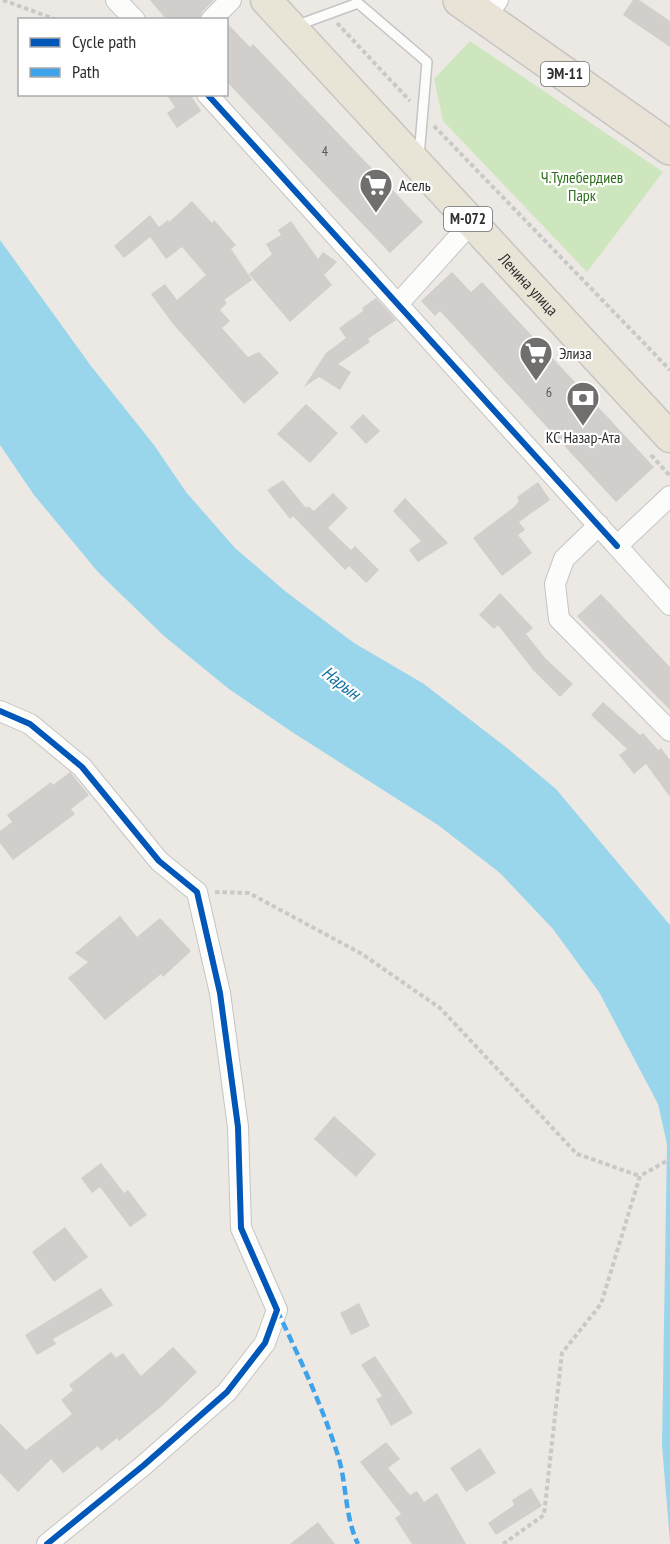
<svg xmlns="http://www.w3.org/2000/svg" width="670" height="1544" font-family="'PT Sans Narrow',sans-serif">
<style>
.green{fill:#cee6be}
.water{fill:#99d6ec}
.building{fill:#d1cecb}
.lines{fill:none;stroke-linecap:round;stroke-linejoin:round}
.service-casing{stroke:#c5c4c5;stroke-width:12}
.minor-casing{stroke:#c5c4c5;stroke-width:22}
.primary-casing{stroke:#c6c5c4;stroke-width:33}
.trunk-casing{stroke:#c6c5c4;stroke-width:36}
.path{stroke:#c9c9c8;stroke-width:4;stroke-dasharray:4.5 3;stroke-linecap:butt}
.service{stroke:#fcfcfb;stroke-width:9}
.minor{stroke:#fcfcfb;stroke-width:20}
.primary{stroke:#e8e4d6;stroke-width:30}
.trunk{stroke:#e9e2d6;stroke-width:33}
.quiet{stroke:#3ea3eb;stroke-width:4.5;stroke-dasharray:9 4.5;stroke-linecap:butt}
.cycleway-casing{stroke:#fff;stroke-width:10}
.cycleway{stroke:#0057b8;stroke-width:6}
.labels{text-anchor:middle;stroke-width:4.5;stroke-linejoin:round;paint-order:stroke}
.number-label{font-size:14px;fill:#585857}
.shield{fill:#fff;stroke:#6d6d6d;stroke-width:1.5}
.shield-label{font-size:15px;font-weight:bold;fill:#2e2e2e}
.park-label{font-size:16px;fill:#2c6e1b;stroke:#fff}
.poi-label{font-size:16px;fill:#2e2e2e;stroke:#fff;text-anchor:start}
.street-label{font-size:16px;fill:#2e2e2e;stroke:#fff}
.water-label{font-size:18px;font-style:italic;fill:#0d6fa3;stroke:#fff}
</style>
<rect width="100%" height="100%" fill="#ece8e4"/>
<polygon class="green" points="470,41 663,172 587,272 443,121 434,79"/>
<polygon class="water" points="0,240 91,366 154,445 186,492 235,548 285,591 354,643 424,684 507,748 556,789 670,925 670,1541 662,1445 667,1144 658,1104 599,992 553,929 500,873 438,825 292,732 229,689 164,636 98,572 34,495 0,445"/>
<g class="building">
<polygon points="150,0 214,0 202,12 199,20 167,20"/>
<polygon points="633,0 639,0 670,21 670,47 623,15"/>
<polygon points="226,22 250,47 253,44 423,222 390,253 226,81"/>
<polygon points="166,94 190,94 201,111 177,128 167,113 175,107"/>
<polygon points="192,201 212,223 214,220 236,245 231,249 252,280 224,300 227,303 220,310 230,321 222,328 248,357 259,352 279,373 244,404 173,324 151,294 165,284 177,300 206,275 182,247 166,259 150,237 124,258 114,246 150,215 159,227 168,220 169,222"/>
<polygon points="291,221 318,259 323,252 337,262 324,275 332,285 290,322 249,274 272,254 266,244 281,235 278,230"/>
<polygon points="452,272 471,292 482,282 654,467 616,502 440,311 435,316 421,301"/>
<polygon points="376,298 396,320 368,339 370,342 338,364 351,372 340,390 319,377 304,387 326,353 346,338 339,328 363,311 362,308"/>
<polygon points="306,404 338,433 310,463 277,434"/>
<polygon points="363,414 380,431 366,444 350,427"/>
<polygon points="283,480 306,508 308,506 314,511 333,493 348,508 328,528 351,550 355,546 379,570 366,583 349,566 345,570 293,516 290,519 267,490"/>
<polygon points="538,482 550,500 519,522 525,530 518,535 532,553 502,576 473,538 514,507 519,501 517,497"/>
<polygon points="405,498 448,543 418,562 409,550 421,541 393,511"/>
<polygon points="500,593 533,628 526,634 546,659 573,684 560,697 533,670 498,625 494,629 479,615"/>
<polygon points="601,594 670,667 670,710 577,616"/>
<polygon points="603,702 640,735 643,733 658,750 661,748 670,760 670,797 646,764 634,774 619,755 627,749 591,715"/>
<polygon points="70,772 89,795 71,809 75,814 13,860 0,843 0,831 12,822 7,815 51,782 53,785"/>
<polygon points="120,916 137,937 160,918 191,951 163,977 161,974 105,1020 68,978 88,962 75,953"/>
<polygon points="334,1116 376,1154 356,1177 314,1139"/>
<polygon points="101,1163 124,1193 128,1190 147,1215 130,1227 100,1187 92,1193 81,1178"/>
<polygon points="65,1227 88,1257 54,1282 32,1252"/>
<polygon points="101,1288 113,1305 53,1339 56,1344 37,1355 25,1335"/>
<polygon points="359,1303 370,1326 351,1335 340,1313"/>
<polygon points="173,1347 197,1372 162,1406 119,1441 117,1438 101,1451 98,1446 63,1473 51,1459 18,1492 0,1473 0,1423 26,1450 72,1414 61,1400 73,1390 69,1385 111,1352 116,1358 123,1353 141,1376"/>
<polygon points="375,1356 413,1413 391,1426 376,1399 382,1396 361,1365"/>
<polygon points="386,1442 400,1459 388,1468 410,1495 417,1491 424,1502 437,1493 466,1544 412,1544 395,1518 401,1514 360,1462"/>
<polygon points="480,1448 496,1473 466,1492 450,1468"/>
<polygon points="531,1488 542,1506 496,1535 488,1523 514,1505 512,1500"/>
<polygon points="318,1522 335,1544 290,1544"/>
</g>
<g class="lines">
<g class="service-casing">
<polyline id="service" points="298,25 358,3 427,62 419,156"/>
</g>
<g class="minor-casing">
<g id="minor">
<polyline points="116,0 135,20"/>
<polyline points="485,17 498,0"/>
<polyline points="211,20 231,0"/>
<polyline points="207,94 617,546"/>
<polyline points="398,304 472,222"/>
<polyline points="670,496 617,546 670,605"/>
<polyline points="599,525 564,559 555,584 559,619 670,731"/>
<polyline points="0,711 30,724 82,767 159,861 197,892 220,993 238,1127 241,1228 277,1310 265,1343 227,1392 144,1465 47,1544"/>
</g>
</g>
<g class="primary-casing">
<g id="primary">
<path id="s1" d="M266,0L670,437"/>
</g>
</g>
<g class="trunk-casing">
<polyline id="trunk" points="460,0 670,148"/>
</g>
<g class="path">
<polyline points="3,0 57,20"/>
<polyline points="337,23 410,101"/>
<polyline points="434,126 670,370"/>
<polyline points="651,455 670,476"/>
<polyline points="215,892 249,893 362,954 440,1008 577,1154 640,1176"/>
<polyline points="503,1544 544,1515 562,1353 601,1304 640,1176 670,1159"/>
</g>
<use href="#service" class="service"/>
<use href="#minor" class="minor"/>
<use href="#primary" class="primary"/>
<use href="#trunk" class="trunk"/>
<path class="quiet" d="M277,1310C300,1359 323,1407 339,1459C347,1488 345,1517 358,1544"/>
<g class="cycleway-casing">
<g id="cycleway">
<polyline points="207,94 617,546"/>
<polyline points="0,711 30,724 82,767 159,861 197,892 220,993 238,1127 241,1228 277,1310 265,1343 227,1392 144,1465 47,1544"/>
</g>
</g>
<use href="#cycleway" class="cycleway"/>
</g>
<defs>
<g id="supermarket-pin" transform="scale(1.725)"><path d="M0 17L-7.5 6A9.5 9.5 0 1 1 7.5 6Z" fill="#706f6e" stroke="#fff"/><path d="M-6-5.5h2.5l.6 2H6L4.5 2H-2.5L-4.4-4H-6ZM-1.5 3.2a1.3 1.3 0 1 0 .1 0ZM3 3.2a1.3 1.3 0 1 0 .1 0Z" fill="#fff"/></g>
<g id="bank-pin" transform="scale(1.725)"><path d="M0 17L-7.5 6A9.5 9.5 0 1 1 7.5 6Z" fill="#706f6e" stroke="#fff"/><path d="M-6-4H6V4H-6ZM0-2.3a2.3 2.3 0 1 0 0 4.6a2.3 2.3 0 1 0 0-4.6Z" fill="#fff"/></g>
</defs>
<g fill-rule="evenodd">
<use href="#supermarket-pin" x="376" y="185"/>
<use href="#supermarket-pin" x="536" y="353"/>
<use href="#bank-pin" x="583" y="398"/>
</g>
<g class="labels">
<g class="number-label">
<text x="325" y="156">4</text>
<text x="549" y="397">6</text>
</g>
<g class="shield">
<rect x="541" y="62" width="48" height="24" rx="4.5"/>
<rect x="444" y="207" width="48" height="24" rx="4.5"/>
</g>
<g class="shield-label">
<text x="565" y="79">ЭМ-11</text>
<text x="468" y="224">М-072</text>
</g>
<g class="park-label">
<text x="582" y="183">Ч.Тулебердиев<tspan x="582" dy="18">Парк</tspan></text>
</g>
<g class="poi-label">
<text x="399" y="191">Асель</text>
<text x="559" y="359">Элиза</text>
<text x="583" y="443" text-anchor="middle">КС Назар-Ата</text>
</g>
<g class="street-label">
<text dy="6" stroke="none"><textPath href="#s1" startOffset="387">Ленина улица</textPath></text>
</g>
<g class="water-label">
<text transform="translate(341 683) rotate(37)" y="6">Нарын</text>
</g>
</g>
<rect x="18" y="18" width="210" height="78" fill="#ffffff" stroke="#ababab" stroke-width="1.5"/>
<rect x="30" y="38" width="30" height="9" fill="#0057b8" stroke="#ababab" stroke-width="1.5"/>
<text x="72" y="48" font-size="18" fill="#2e2e2e">Cycle path</text>
<rect x="30" y="68" width="30" height="9" fill="#3ea3eb" stroke="#ababab" stroke-width="1.5"/>
<text x="72" y="78" font-size="18" fill="#2e2e2e">Path</text>
</svg>
